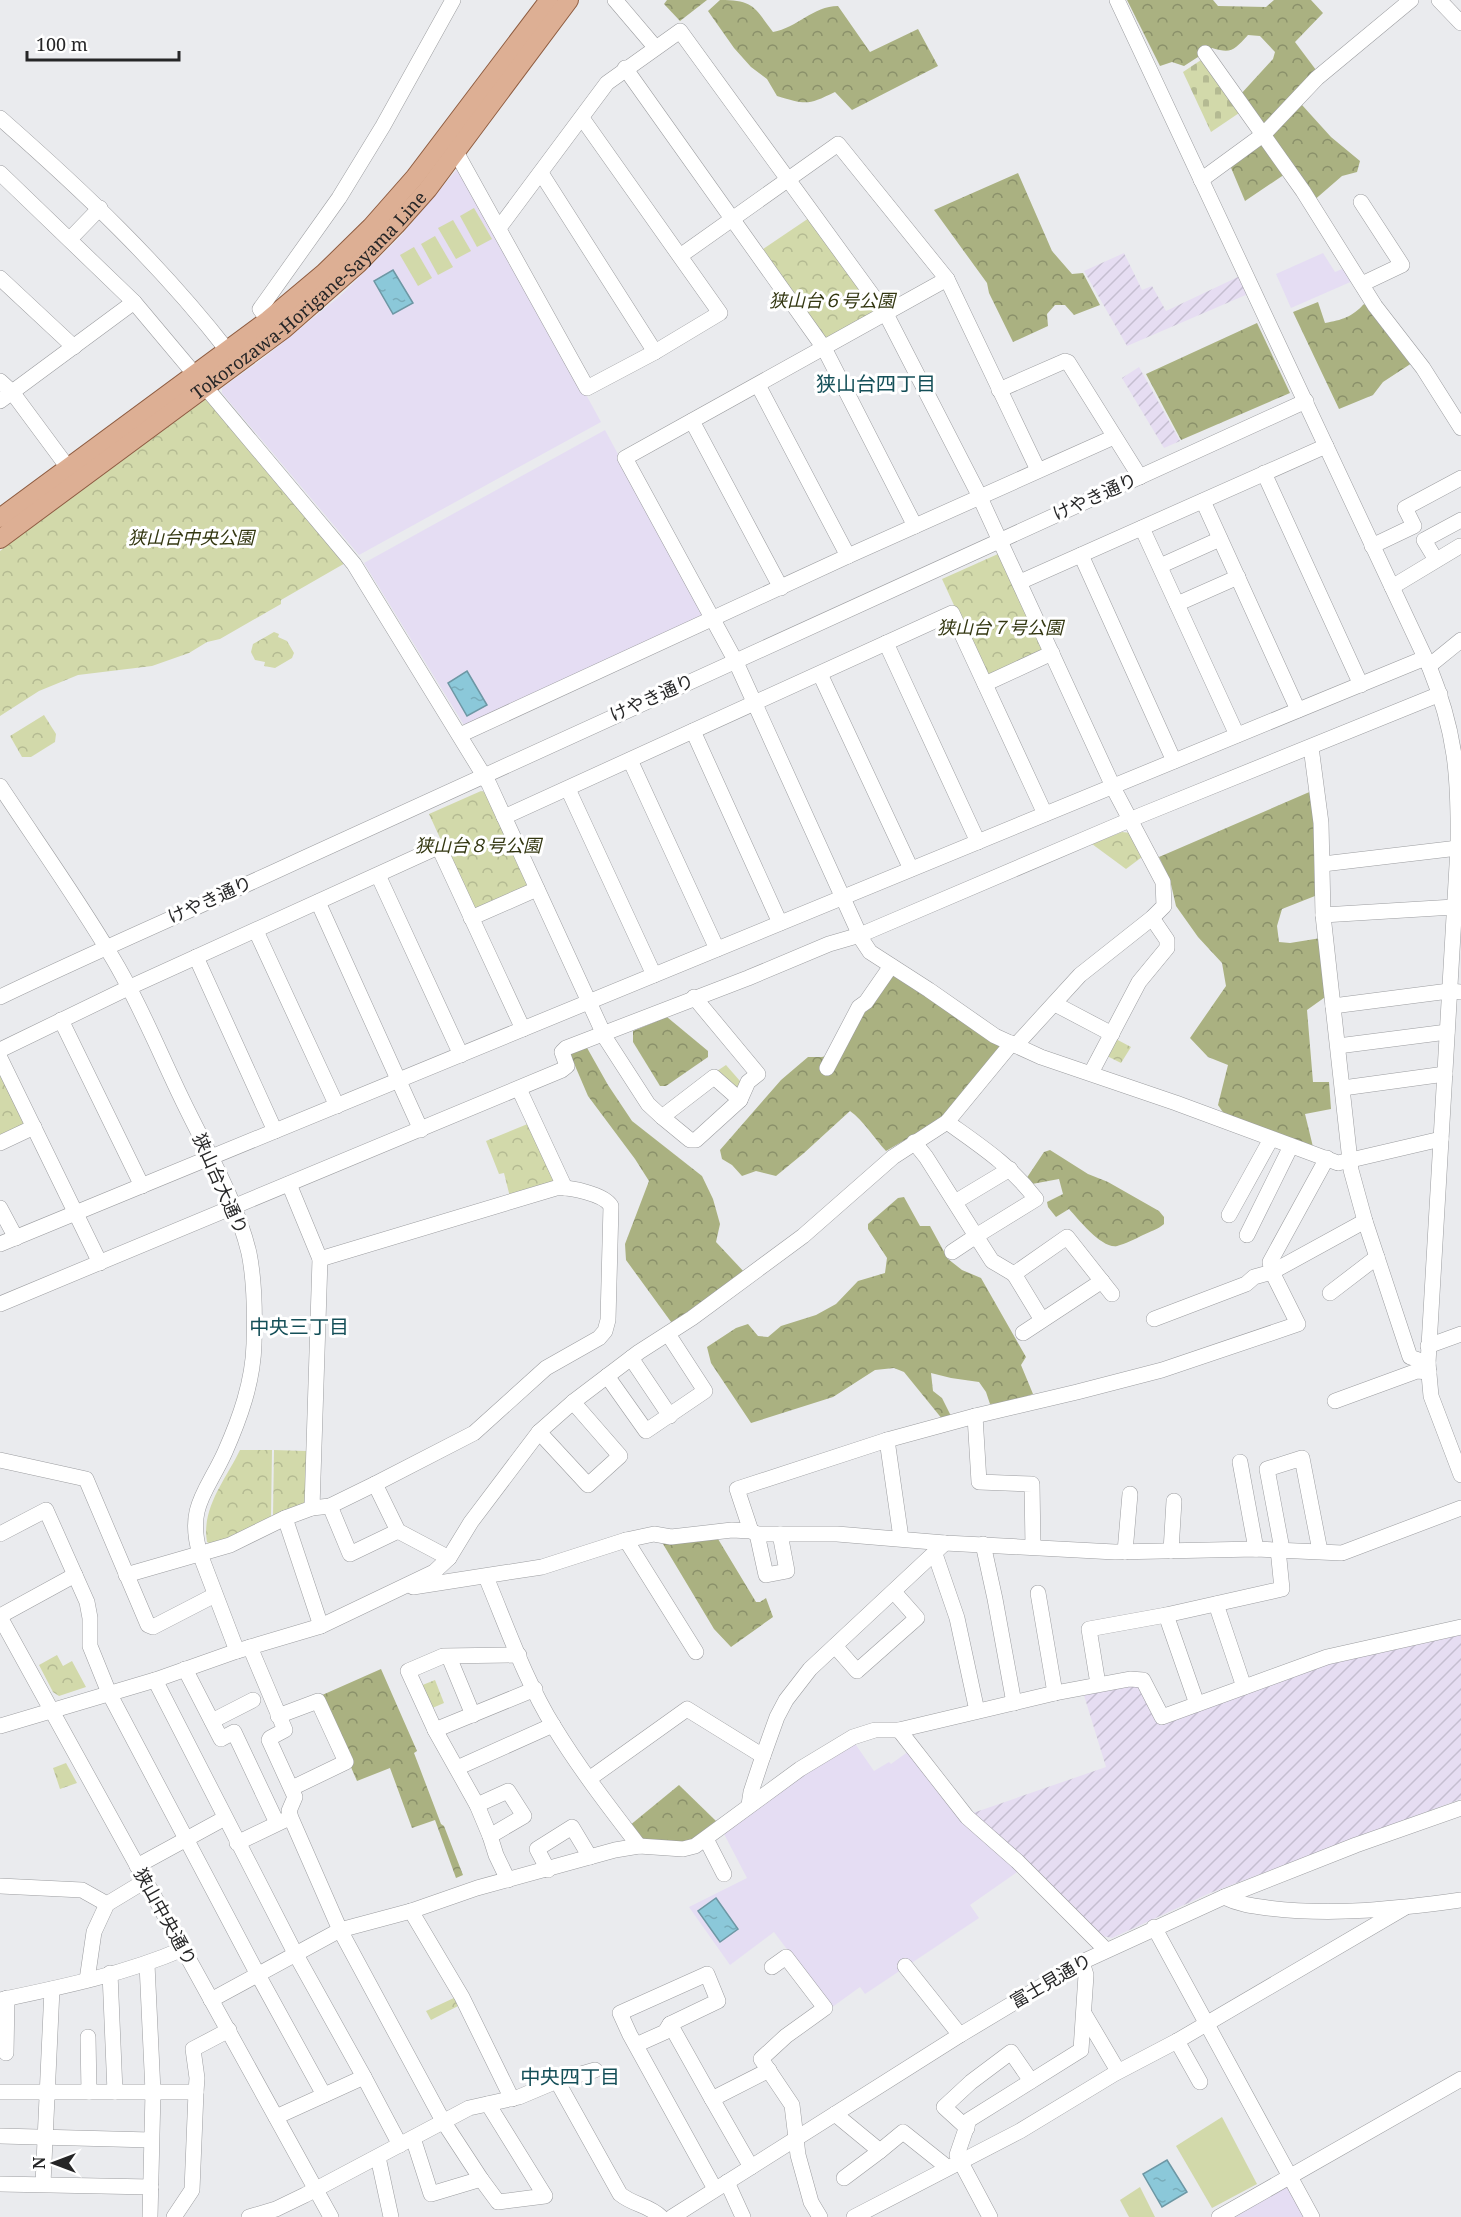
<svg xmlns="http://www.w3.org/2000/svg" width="1461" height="2217" font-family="'Noto Serif','Noto Sans JP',serif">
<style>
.industrial{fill:url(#industrial-furrows)}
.education{fill:#e5ddf3}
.grass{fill:#d2d9aa}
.forest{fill:url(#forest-crowns)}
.cemetery{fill:url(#cemetery-stones)}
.park{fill:url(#park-crowns)}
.water{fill:url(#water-ripples);stroke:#6d97a4;stroke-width:1.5}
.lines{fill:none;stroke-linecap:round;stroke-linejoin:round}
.minor-casing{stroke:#9c9da0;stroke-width:16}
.major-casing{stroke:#8e5c40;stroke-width:20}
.minor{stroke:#fff;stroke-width:15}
.major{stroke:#ddaf94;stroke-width:18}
.labels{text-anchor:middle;stroke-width:6;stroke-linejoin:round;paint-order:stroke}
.street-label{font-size:18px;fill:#262627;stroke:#fff}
.park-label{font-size:18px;font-style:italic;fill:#333711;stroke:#fff}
.neighbourhood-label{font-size:20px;fill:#144f58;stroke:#fff}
</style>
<defs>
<pattern id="industrial-furrows" width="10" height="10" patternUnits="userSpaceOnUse" patternTransform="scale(1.5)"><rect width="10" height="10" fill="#e6ddf2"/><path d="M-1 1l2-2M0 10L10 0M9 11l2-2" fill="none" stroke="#c5bed0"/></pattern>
<pattern id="forest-crowns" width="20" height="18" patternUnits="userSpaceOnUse" patternTransform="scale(1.5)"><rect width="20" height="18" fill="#aab181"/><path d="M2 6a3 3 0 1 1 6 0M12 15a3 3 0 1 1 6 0" fill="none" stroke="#8a906a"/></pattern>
<pattern id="cemetery-stones" width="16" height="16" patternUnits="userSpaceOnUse" patternTransform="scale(1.5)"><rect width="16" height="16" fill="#d2d9aa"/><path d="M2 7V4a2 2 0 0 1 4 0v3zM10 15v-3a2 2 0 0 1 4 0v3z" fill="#b4ba92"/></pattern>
<pattern id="park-crowns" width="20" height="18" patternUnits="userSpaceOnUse" patternTransform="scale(1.5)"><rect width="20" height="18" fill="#d2d9aa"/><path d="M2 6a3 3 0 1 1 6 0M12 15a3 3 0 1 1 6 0" fill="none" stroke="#b4ba92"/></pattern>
<pattern id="water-ripples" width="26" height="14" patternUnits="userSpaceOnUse" patternTransform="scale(1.5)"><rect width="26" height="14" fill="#8bc8d9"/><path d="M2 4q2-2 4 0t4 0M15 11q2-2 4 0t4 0" fill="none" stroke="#78acba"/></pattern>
</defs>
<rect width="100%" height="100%" fill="#eaebee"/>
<g class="industrial">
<polygon points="1124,253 1142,290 1152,286 1166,311 1240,276 1248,294 1127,346 1084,271"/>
<polygon points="1139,367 1180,441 1164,448 1122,378"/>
<polygon points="1461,1631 1461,1799 1210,1893 1112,1938 1097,1935 970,1814 1106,1767 1083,1692 1140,1684 1159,1723 1296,1672"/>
</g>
<g class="education">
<polygon points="458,168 462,168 601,422 359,555 222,393 222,388 265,357 340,296 399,238"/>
<polygon points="1323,253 1335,272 1347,267 1355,280 1291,308 1276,274"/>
<polygon points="605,430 704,614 703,618 464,725 364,563"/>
<polygon points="849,1742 856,1745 874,1771 889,1762 891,1764 909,1751 1020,1870 970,1905 979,1918 865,1994 860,1987 831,2008 774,1932 730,1965 689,1907 747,1878 722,1830"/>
<polygon points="1287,2186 1304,2217 1232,2217"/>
</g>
<g class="grass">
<polygon points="474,208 492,239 477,247 460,216"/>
<polygon points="453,220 471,251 456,259 438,228"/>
<polygon points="435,236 453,267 438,275 421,244"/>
<polygon points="414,247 432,278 418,286 400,255"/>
<polygon points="1222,2117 1257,2184 1212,2208 1176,2146"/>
<polygon points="1140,2187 1155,2217 1129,2217 1120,2200"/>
</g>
<g class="forest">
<polygon points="667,0 707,0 680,21 664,4"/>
<path d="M720,0C754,0 754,7 773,32C797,28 813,6 838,6L870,52L918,29L938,66L852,110L835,92C808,105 807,105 777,96L767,79L751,67L734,48L708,11Z"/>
<path d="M1127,0H1213L1218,6L1266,7L1274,0H1311L1323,13L1295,42L1316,70L1302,105L1331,137L1360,161L1357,172L1342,176L1312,202L1291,170L1245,201L1229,163L1269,134L1240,95L1273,59L1275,52L1260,36L1248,35C1234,50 1232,54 1212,48L1184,66L1172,62L1160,66Z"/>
<polygon points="1018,173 1052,251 1072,274 1083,273 1100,305 1074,315 1065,305 1055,305 1047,314 1048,326 1013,342 989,293 987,283 934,210"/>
<path d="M1318,302L1325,323C1342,320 1352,317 1364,304L1371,308L1412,363L1383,382L1373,395L1339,409L1293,312Z"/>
<polygon points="1257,323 1290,393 1181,440 1146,374"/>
<polygon points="1314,790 1320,894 1282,909 1277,926 1279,942 1290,943 1321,938 1328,995 1307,1010 1313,1082 1329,1082 1331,1109 1305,1114 1314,1151 1229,1121 1218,1105 1228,1065 1208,1057 1190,1038 1226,986 1222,963 1198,937 1176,906 1170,880 1159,857"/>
<path d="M891,973L1004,1048L941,1119L886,1151C874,1138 863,1120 850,1111L804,1153L776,1176L756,1171L742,1176L732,1165L722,1159L720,1150L781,1080L808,1057H822L840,1052L863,1010Z"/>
<polygon points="667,1017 708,1051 708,1057 666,1086 660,1086 633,1042 633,1031"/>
<polygon points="586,1046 608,1085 632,1121 702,1176 713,1199 720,1224 716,1242 746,1274 674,1326 626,1260 625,1244 649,1181 635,1159 588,1096 570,1054"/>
<path d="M1050,1150L1088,1174L1108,1182L1159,1211L1164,1217V1224C1157,1230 1151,1231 1143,1235C1135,1239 1125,1244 1117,1246C1102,1249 1079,1220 1069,1209L1056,1217L1048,1207L1047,1202L1063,1194L1059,1179L1032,1184L1026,1179L1044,1152Z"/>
<polygon points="904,1197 920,1226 930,1226 948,1259 962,1270 981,1278 1026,1357 1021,1365 1033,1394 1006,1403 990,1404 986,1392 979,1382 951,1378 931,1373 933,1391 942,1398 951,1416 943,1420 904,1372 894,1368 875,1370 833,1397 751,1423 711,1363 707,1347 736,1328 748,1324 758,1336 768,1337 781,1326 816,1315 836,1304 858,1281 885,1273 887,1258 868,1229 868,1224 898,1198"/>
<polygon points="715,1534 756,1602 760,1602 766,1598 773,1617 731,1647 714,1629 660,1539"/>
<polygon points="381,1669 417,1751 414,1753 441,1824 444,1826 463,1875 456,1878 435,1820 412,1828 390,1768 357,1781 320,1696"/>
<polygon points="679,1785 716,1821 692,1840 683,1842 643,1840 629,1826"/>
</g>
<polygon class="cemetery" points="1207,56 1245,109 1211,132 1183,72"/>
<g class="park">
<polygon points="809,218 877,311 828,342 760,251"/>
<polygon points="206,399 347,562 281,600 281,604 220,639 207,642 189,653 152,666 78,675 39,691 0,716 0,551"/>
<polygon points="998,554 1003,556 1045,648 1042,653 986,675 942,579"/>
<polygon points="274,632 279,634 278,637 287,641 294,653 292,658 275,668 264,666 265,662 255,660 251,652 253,644"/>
<polygon points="44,715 56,734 55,742 31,757 22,757 10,736"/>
<polygon points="481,791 488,793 529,884 527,888 477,911 472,908 429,814"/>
<polygon points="1122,832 1131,833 1146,854 1126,869 1092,844"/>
<polygon points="1114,1038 1131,1047 1121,1063 1105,1055"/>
<polygon points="726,1065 740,1081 742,1093 714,1073"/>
<polygon points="0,1068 26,1123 0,1139"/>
<polygon points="530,1123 556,1184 510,1197 504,1173 499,1174 486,1141"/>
<path d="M240,1450H272L271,1517L212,1545L207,1542C201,1508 226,1479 240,1450Z"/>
<polygon points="274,1450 308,1451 307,1503 273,1517"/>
<polygon points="57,1655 63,1666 72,1661 86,1687 59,1696 53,1692 39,1665"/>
<polygon points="435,1680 444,1703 430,1709 420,1686"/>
<polygon points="66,1763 77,1783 60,1789 53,1768"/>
<polygon points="456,1997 460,2005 431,2020 426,2011"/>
</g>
<g class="water">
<polygon points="393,270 413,303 393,314 374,281"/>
<polygon points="467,671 487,705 467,716 448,683"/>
<polygon points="716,1898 738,1929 720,1942 698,1911"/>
<polygon points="1167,2160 1187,2192 1162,2207 1143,2174"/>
</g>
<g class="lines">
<g class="minor-casing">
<g id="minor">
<polyline points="615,0 655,47"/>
<path d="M1117,0L1429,666C1456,733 1459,776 1458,848L1428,1363L1431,1396L1461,1475"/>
<polyline points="1439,0 1461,23"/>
<polyline points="1205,53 1303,191 1375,306 1423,368 1461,428"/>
<polyline points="625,68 824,348 915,526"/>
<path d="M0,118C82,190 160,264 227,350"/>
<polyline points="456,152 587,388 655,352 720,313 582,118"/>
<polyline points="0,173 134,302 354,564 489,784 606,1039 648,1104 662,1117"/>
<polyline points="541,173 655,352"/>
<polyline points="1201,180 1264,134 1317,78 1411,0"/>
<polyline points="1361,202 1402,265 1362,284"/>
<polyline points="499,228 607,83 680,31 886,314 977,491 1116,793 1163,882 1164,906 1152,918 1080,975 1016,1045"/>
<polyline points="70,239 100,208"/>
<polyline points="680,256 838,144 947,279 1038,470"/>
<polyline points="0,278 74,347"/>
<polyline points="947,279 625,458 735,660 862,940 870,952 929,990 995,1036 1041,1057 1176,1103 1338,1163 1441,1139"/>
<polyline points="268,320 260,309 339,198 383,126 453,0"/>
<polyline points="0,381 12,392 69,469"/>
<polyline points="758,385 848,556"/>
<polyline points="999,390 1065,361 1068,362 1140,477"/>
<polyline points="0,401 134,302"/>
<polyline points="692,421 781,588"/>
<polyline points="1264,473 1361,685"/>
<polyline points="1203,501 1298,710"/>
<polyline points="1142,528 1237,735"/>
<polyline points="1372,546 1414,526 1405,508 1461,478"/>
<polyline points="1081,555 1174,761"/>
<polyline points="1436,560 1424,540 1461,520"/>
<polyline points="1160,566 1220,539"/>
<polyline points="1020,582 1326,446"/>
<polyline points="1392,587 1460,546"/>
<polyline points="1177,604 1238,577"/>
<polyline points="886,643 978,842"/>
<polyline points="1429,666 1461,640"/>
<polyline points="820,674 911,869"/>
<polyline points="985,684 1052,653"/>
<polyline points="693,731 780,923"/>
<polyline points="460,735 848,556 1114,437"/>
<polyline points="1311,747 1321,823 1323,915 1351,1170 1365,1221 1410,1357 1428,1363"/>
<polyline points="630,760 717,949"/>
<path d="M0,786C37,842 77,898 112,957C138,1000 158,1049 180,1095C204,1146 236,1198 249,1253C255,1283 255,1314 254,1344C253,1382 240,1418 225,1452C207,1492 186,1507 200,1554L237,1651"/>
<polyline points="568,789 654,975"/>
<polyline points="504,817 952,613 1045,814"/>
<polyline points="1323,864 1458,848"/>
<polyline points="378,875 461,1055"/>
<polyline points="318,902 421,1130"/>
<polyline points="1323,915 1454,907"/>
<polyline points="471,918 537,889"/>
<polyline points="256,931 337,1106"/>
<polyline points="196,957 275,1131"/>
<path d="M0,997C100,949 201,906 302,859C635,704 971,555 1306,401"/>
<polyline points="694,997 758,1074 748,1082 740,1100"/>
<polyline points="1055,1004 1112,1034"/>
<polyline points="1333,1006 1449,991 1461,992"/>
<polyline points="61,1020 142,1186"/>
<polyline points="1338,1046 1447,1032"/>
<polyline points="0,1050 128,988 436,848 441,852 523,1029"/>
<polyline points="0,1058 100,1263"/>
<polyline points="827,1068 859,1007 866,1002 891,966"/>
<polyline points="1091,1073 1139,982 1167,948 1167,940 1152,918"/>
<polygon points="714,1077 740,1100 696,1140 690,1140 662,1117"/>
<polyline points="1343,1088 1445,1074"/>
<polyline points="519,1089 565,1188"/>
<path d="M947,1122C982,1147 1010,1165 1036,1199L976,1236L992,1261L1014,1274L1067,1237L1112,1294"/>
<polyline points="914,1142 926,1157 976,1236 952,1252"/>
<polyline points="0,1143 34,1127"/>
<polyline points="289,1184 320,1259 312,1508"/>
<polyline points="955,1202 1010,1169"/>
<polyline points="0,1208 16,1238"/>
<polyline points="1229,1215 1271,1139"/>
<polyline points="1247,1235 1291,1146"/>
<polyline points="0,1244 1425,658"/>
<polyline points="1014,1274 1042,1320"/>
<polyline points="1330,1293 1377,1257"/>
<polyline points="0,1304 562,1070 567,1066 562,1052 566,1048 748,978 829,944 860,935 1139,816 1440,694"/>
<polyline points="1154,1319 1246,1284 1254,1277 1272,1272 1365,1221"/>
<polyline points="1023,1333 1102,1281"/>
<polyline points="1428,1346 1461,1334"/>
<polyline points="631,1358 670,1416"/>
<polyline points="607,1376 646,1431 705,1391 668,1334"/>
<polyline points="1335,1401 1417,1371 1429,1372"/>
<polyline points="975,1416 979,1482 1032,1484 1033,1547"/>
<polyline points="539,1432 588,1485 620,1456 573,1402"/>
<polyline points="887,1440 901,1538"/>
<polyline points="0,1460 86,1479 148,1625 153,1627 215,1595"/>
<polyline points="1240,1462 1256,1549"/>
<polyline points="375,1484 398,1531 449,1558"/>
<polyline points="330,1506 350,1554 398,1531"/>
<polyline points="285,1518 321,1626"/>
<polyline points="751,1531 737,1489 887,1440 975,1416 1077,1392 1162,1370 1298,1324 1272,1272 1270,1262 1327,1158"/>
<polyline points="0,1534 46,1510 87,1602 90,1618 90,1646 109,1693 257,1973 324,2095"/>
<polyline points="757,1534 766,1575 787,1571 780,1534"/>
<polyline points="626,1540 696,1652"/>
<polyline points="983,1544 995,1599 1014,1703"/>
<polyline points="1282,1549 1267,1469 1302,1458 1320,1551"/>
<polyline points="1171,1551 1174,1501"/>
<polyline points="1125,1552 1130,1494"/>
<polyline points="935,1554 957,1618 977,1711"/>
<path d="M126,1575L230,1545L285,1518L312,1508L330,1506L375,1484L474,1433L546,1368L599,1338L605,1331L608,1320L611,1206C604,1194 570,1187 556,1188L320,1259"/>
<path d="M486,1577C507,1627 525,1680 554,1727C579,1768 609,1807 639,1846"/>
<polyline points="413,1587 542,1567 626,1540 654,1534 671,1537 732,1530 751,1531 757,1534 837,1534 945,1543 1115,1552 1256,1549 1342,1553 1461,1508"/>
<polyline points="1038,1593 1055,1693"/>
<polyline points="1216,1604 1244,1687"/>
<polyline points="1166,1615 1197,1704"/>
<polyline points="0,1616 75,1575"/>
<polyline points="0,1617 331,2217"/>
<polyline points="835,1646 857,1671 917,1618 894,1592"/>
<polyline points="250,1647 285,1730 270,1738 269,1740 295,1797 289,1811 291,1818 340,1930 443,2121 481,2179 431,2194 413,2138"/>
<polyline points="449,1657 473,1715"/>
<polyline points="185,1669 221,1739 234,1732 277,1823"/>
<polyline points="155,1680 295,1953 364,2077"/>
<polyline points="1098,1684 1089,1629 1166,1615 1282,1589 1278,1549"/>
<polyline points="278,1716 318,1701 346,1762 292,1788"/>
<polyline points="212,1721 253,1700"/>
<polyline points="0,1726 155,1680 237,1651 321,1626 434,1572 449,1558 471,1522 539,1432 573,1402 639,1352 692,1318 803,1236 893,1157 947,1122 1012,1043"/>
<polyline points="435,1730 535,1689"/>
<polyline points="899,1730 967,1817 1017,1861 1106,1950"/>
<polyline points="457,1768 553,1725"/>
<polyline points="589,1779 687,1709 763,1756"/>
<polyline points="477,1805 508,1791 524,1816 490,1836"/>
<polyline points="749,1805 751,1792 763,1756 777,1717 786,1700 810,1669 945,1543"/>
<polyline points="706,1839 724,1874"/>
<polyline points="237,1843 285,1820"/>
<polyline points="137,1866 225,1818"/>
<polyline points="548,1870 537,1849 572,1827 590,1857"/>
<polyline points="508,1880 496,1855 490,1836 477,1805 435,1730 408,1671 443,1656 519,1655"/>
<polyline points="0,1886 82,1890 107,1904"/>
<path d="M1224,1897C1238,1904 1252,1906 1268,1908C1333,1916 1397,1909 1461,1900"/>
<polyline points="411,1911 462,1997 512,2099"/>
<polyline points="1154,1927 1312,2217"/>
<polyline points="147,1964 153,2092 150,2217"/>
<polyline points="905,1966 960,2035"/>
<polyline points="772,1967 786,1957 825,2008 786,2036 761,2059 792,2105 798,2155 811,2202 820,2217"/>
<polyline points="110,1973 115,2092"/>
<polyline points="87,1980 94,1932 107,1904 145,1881"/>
<path d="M0,2000C62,1987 125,1974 183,1949"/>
<polyline points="211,2000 340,1930 411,1911 477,1888 615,1850 639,1846 683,1849 695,1846 800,1769 853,1737 875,1730 899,1730 1055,1693 1130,1679 1143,1680 1162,1717 1327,1657 1461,1627"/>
<polyline points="1085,2015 1118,2071"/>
<polyline points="670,2024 712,2099 769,2070"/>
<polyline points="88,2037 89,2092"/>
<polyline points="1177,2041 1200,2082"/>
<polyline points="636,2045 665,2032 670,2024 718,2001 707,1974 620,2013 630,2035 715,2189"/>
<polyline points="6,2053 7,1998"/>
<polyline points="557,2081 595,2070"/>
<polyline points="0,2092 196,2092 192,2190 174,2217"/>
<polyline points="196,2092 197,2078 193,2049 229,2030"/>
<polyline points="712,2099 751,2167"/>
<polyline points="835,2114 880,2151 903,2132 947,2167"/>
<polyline points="276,2117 364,2077 400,2145"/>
<polyline points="967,2128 944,2107 971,2082 1011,2052 1031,2081"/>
<polyline points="0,2136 151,2140"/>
<polyline points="378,2157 391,2217"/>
<polyline points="844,2178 880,2151"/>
<polyline points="481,2179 498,2202 545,2196 488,2104"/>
<polyline points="727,2182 743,2217"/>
<polyline points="0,2184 151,2187"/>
<polyline points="43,2184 52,1989"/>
<path d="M249,2217L276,2209L305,2195L469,2108L519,2097L557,2081L620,2194C633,2205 649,2205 661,2217"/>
<polyline points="672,2217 960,2035 1082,1962 1224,1897 1356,1845 1461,1808"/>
<polyline points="854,2217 1020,2131 1114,2074 1177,2041 1404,1908"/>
<polyline points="990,2217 957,2155 969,2120 1081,2050 1086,1975 1082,1962"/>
<polyline points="1219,2217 1461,2079"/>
</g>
</g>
<g class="major-casing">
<g id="major">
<polyline points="0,518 268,320 324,273 371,227 415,177 549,0"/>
<path id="s1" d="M0,539L284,329L358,264L396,225L428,189L569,0"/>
</g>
</g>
<use href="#minor" class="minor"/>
<use href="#major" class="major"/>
</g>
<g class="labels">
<g class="street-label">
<text dy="6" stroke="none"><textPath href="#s1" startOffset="394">Tokorozawa-Horigane-Sayama Line</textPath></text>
<text transform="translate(1095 497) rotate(-24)" y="6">けやき通り</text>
<text transform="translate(652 698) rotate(-24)" y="6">けやき通り</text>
<text transform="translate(210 900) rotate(-24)" y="6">けやき通り</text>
<text transform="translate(220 1184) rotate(66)" y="6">狭山台大通り</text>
<text transform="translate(165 1917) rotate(61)" y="6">狭山中央通り</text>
<text transform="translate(1051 1981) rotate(-30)" y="6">富士見通り</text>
</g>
<g class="park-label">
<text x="832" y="307">狭山台６号公園</text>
<text x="191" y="544">狭山台中央公園</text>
<text x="1000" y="634">狭山台７号公園</text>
<text x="478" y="852">狭山台８号公園</text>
</g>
<g class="neighbourhood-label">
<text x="876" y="391">狭山台四丁目</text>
<text x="299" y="1334">中央三丁目</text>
<text x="570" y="2084">中央四丁目</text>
</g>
</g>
<g transform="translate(54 2163) rotate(270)" stroke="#ffffff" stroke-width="4.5" paint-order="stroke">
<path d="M0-4.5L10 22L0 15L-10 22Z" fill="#262627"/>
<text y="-9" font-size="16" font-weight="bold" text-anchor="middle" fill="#262627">N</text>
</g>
<path d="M27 51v9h152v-9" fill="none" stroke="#262627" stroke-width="3"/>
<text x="36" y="51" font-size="18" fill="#262627" stroke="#ffffff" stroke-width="4.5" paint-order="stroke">100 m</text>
</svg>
